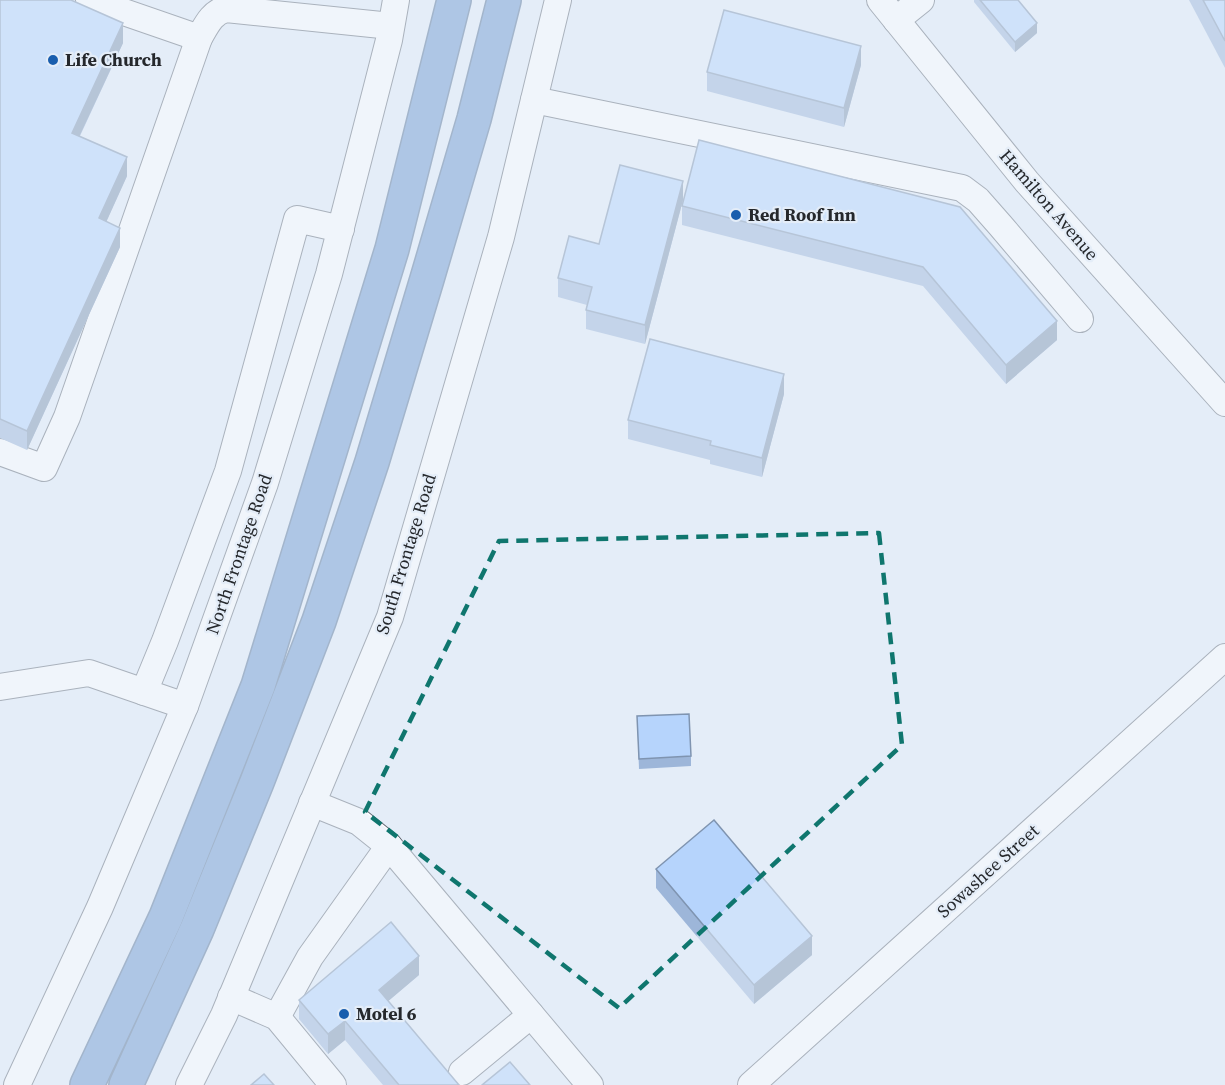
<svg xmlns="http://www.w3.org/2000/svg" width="1225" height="1085" font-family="'Source Serif 4',serif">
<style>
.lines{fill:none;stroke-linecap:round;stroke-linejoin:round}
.minor-casing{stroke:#646b75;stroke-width:28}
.highway-casing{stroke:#547196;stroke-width:36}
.minor{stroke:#fff;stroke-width:26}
.highway{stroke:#6e98cf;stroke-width:33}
.wall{fill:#9db6d9}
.shaded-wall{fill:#7f94b0}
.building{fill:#b6d4fc;stroke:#7f94b0;stroke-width:1.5}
.marked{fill:none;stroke:#0f766e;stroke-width:4.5;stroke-dasharray:12 8;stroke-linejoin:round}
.poi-dot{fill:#195eae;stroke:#e4edf8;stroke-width:2}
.labels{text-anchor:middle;stroke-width:4.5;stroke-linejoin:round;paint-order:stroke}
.poi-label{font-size:18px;font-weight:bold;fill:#25282c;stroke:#e4edf8;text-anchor:start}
.street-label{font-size:18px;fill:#25282c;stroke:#e4edf8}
</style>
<rect width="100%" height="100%" fill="#e4edf8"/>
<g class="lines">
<g class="minor-casing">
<g id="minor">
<polyline points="89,0 199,38"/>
<polyline points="880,0 1027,182 1225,403"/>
<polyline points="896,20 921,0"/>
<polyline points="534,100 962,188 978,200 1000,225 1080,319"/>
<path d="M0,452L44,468L67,417L199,38C206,26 212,12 226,9L391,26"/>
<polyline points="0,687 89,673 185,706"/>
<polyline points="144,692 165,641 228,471 297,219 341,229"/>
<polyline points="312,803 359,822 389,846"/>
<polyline points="231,997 277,1017 333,1085"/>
<polyline points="277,1017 310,957 389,846 590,1085"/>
<polyline points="462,1072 531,1015"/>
<polyline points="17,1085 100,907 185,706 265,483 329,274 389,40 396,0"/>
<polyline points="189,1085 224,1015 390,617 501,237 558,0"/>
<polyline points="751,1085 1225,657"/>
</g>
</g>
<g class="highway-casing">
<g id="highway">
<polyline points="87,1085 166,917 258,686 392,249 454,0"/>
<polyline points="126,1085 197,929 257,782 319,621 372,462 427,279 474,119 504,0"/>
</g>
</g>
<use href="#minor" class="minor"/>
<use href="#highway" class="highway"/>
</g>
<g class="wall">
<polygon points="974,0 1018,0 1037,33 1015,52 974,2"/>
<polygon points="1189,0 1225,0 1225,68"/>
<polygon points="0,1 123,43 80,136 127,176 106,222 120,247 27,450 0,438"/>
<polygon points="861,65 844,127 707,91 707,72"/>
<polygon points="699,140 1057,340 1006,384 923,286 682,225 682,206"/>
<polygon points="683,200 645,344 586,329 586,310 587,305 558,297 558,278 599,244"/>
<polygon points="784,394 762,477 710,464 710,460 628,439 628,420"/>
<polygon points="637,716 691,756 691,766 639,769"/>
<polygon points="656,869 812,955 754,1004 656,888"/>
<polygon points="419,975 388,1001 459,1085 383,1085 345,1040 328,1054 299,1019 299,1000"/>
</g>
<g class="shaded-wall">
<polygon points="123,23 123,43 72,152 72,133"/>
<polygon points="1037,23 1037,33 1015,52 1015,42"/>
<polygon points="861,46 861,65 844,127 844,108"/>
<polygon points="127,157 127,176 99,238 99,218"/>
<polygon points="683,181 683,200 645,344 645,325"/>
<polygon points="120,228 120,247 27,450 27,431"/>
<polygon points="1057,321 1057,340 1006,384 1006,365"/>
<polygon points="784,374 784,394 762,477 762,458"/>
<polygon points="812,936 812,955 754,1004 754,985"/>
<polygon points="419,956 419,975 379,1009 379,990"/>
<polygon points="345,1021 345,1040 328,1054 328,1034"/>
</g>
<g class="building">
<polygon points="0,0 71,0 123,23 72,133 127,157 99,218 120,228 27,431 0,419"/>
<polygon points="980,0 1018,0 1037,23 1015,42"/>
<polygon points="1203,0 1225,0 1225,41"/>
<polygon points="724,10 861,46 844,108 707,72"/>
<polygon points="699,140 960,207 1057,321 1006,365 923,267 682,206"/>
<polygon points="620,165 683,181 645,325 586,310 592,287 558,278 569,236 599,244"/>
<polygon points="650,339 784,374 762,458 710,445 711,441 628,420"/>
<polygon points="689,714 691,756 639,759 637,716"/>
<polygon points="714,820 812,936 754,985 656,869"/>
<polygon points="391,922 419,956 379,990 459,1085 399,1085 345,1021 328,1034 299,1000"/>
<polygon points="510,1062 530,1085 482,1085"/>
<polygon points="264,1074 274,1085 251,1085"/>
</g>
<path d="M0 0H1225V1085H0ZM879,533L902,745L619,1008L365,812L499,541Z" fill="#e4edf8" fill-opacity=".55" fill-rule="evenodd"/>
<path class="marked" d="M879,533L902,745L619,1008L365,812L499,541Z"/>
<g class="poi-dot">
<circle cx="53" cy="60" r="6"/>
<circle cx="736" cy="215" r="6"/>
<circle cx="344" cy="1014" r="6"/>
</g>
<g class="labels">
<g class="poi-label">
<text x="65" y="66">Life Church</text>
<text x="748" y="221">Red Roof Inn</text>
<text x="356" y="1020">Motel 6</text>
</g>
<g class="street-label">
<text transform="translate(1049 205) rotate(49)" y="6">Hamilton Avenue</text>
<text transform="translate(239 554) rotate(-71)" y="6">North Frontage Road</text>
<text transform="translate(406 554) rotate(-73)" y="6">South Frontage Road</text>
<text transform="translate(988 871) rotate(-42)" y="6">Sowashee Street</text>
</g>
</g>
</svg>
